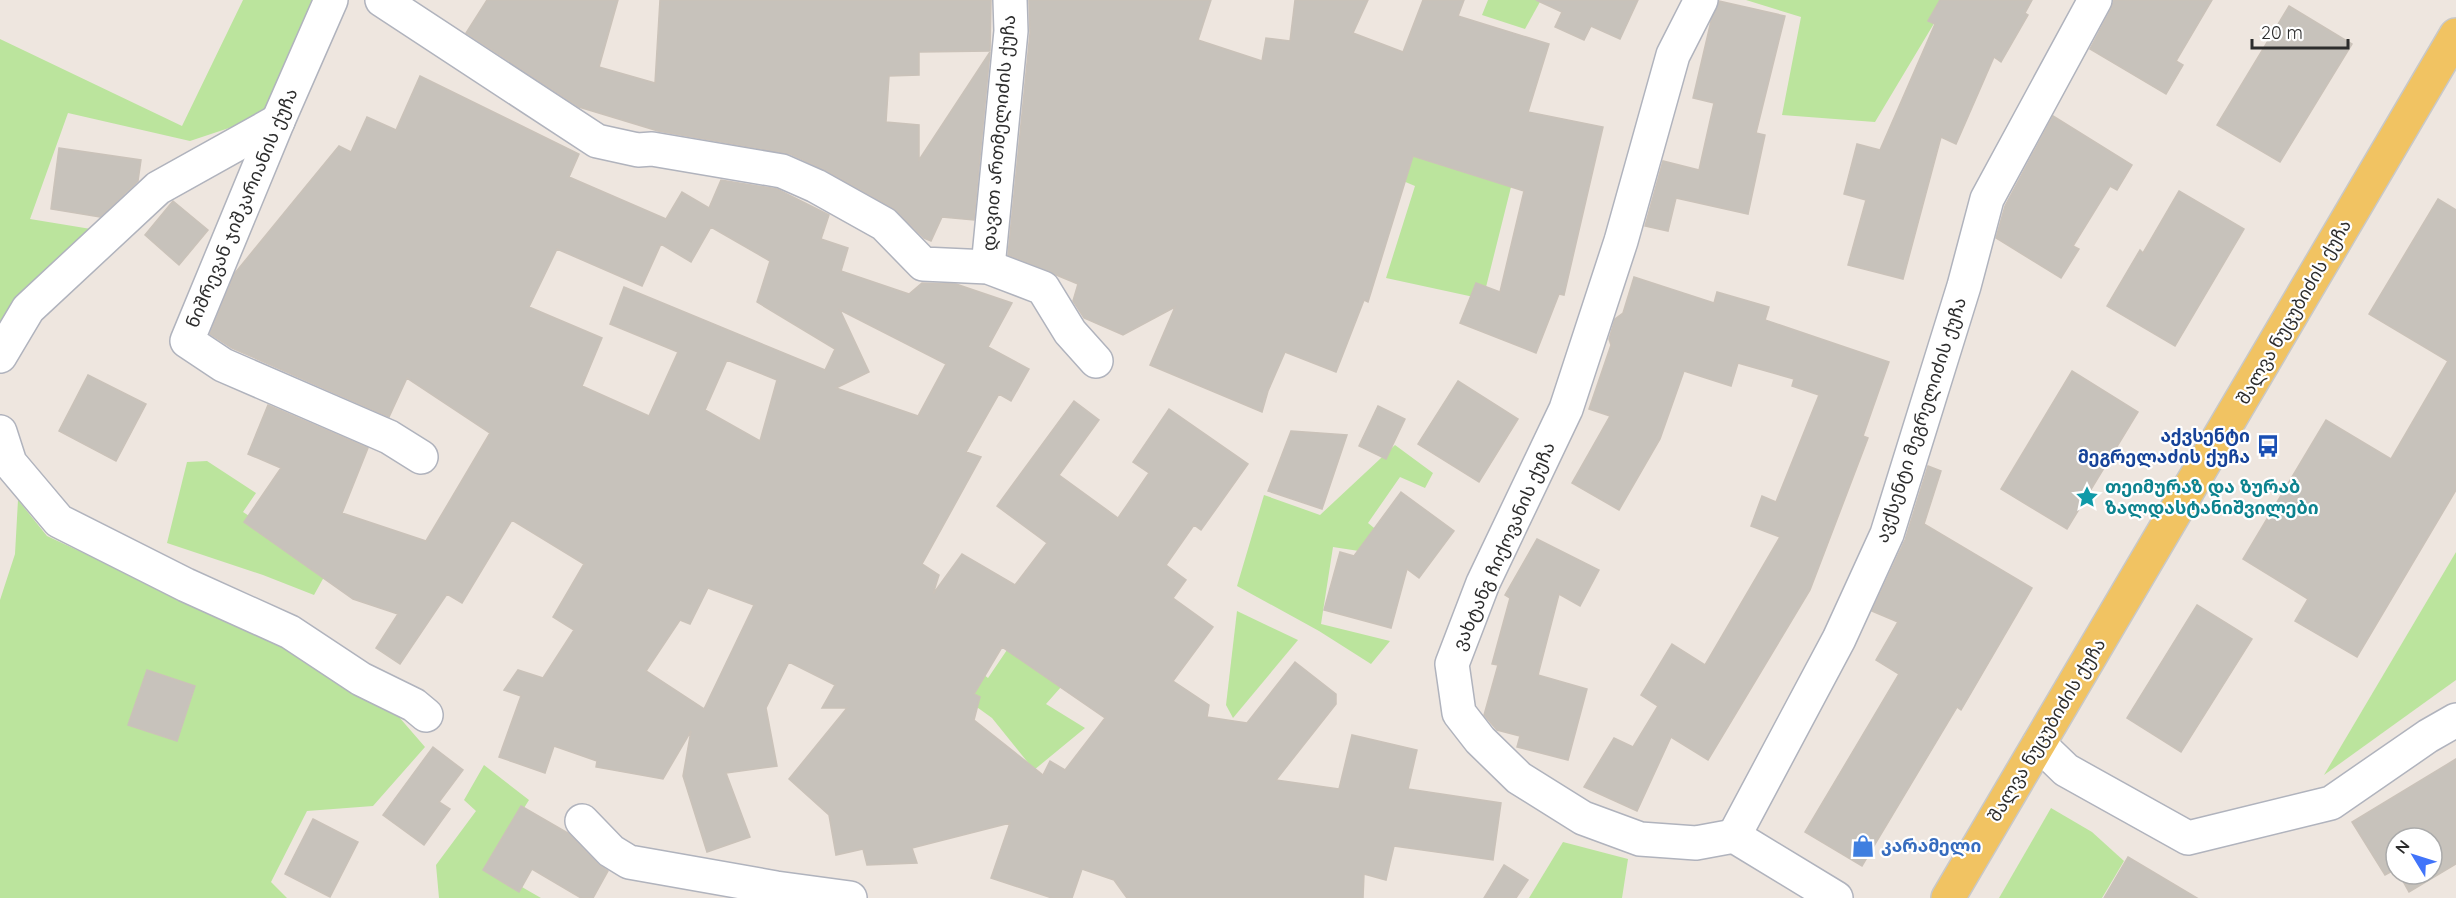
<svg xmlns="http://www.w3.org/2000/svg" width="2456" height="898" font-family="Quicksand,'Noto Sans Georgian',sans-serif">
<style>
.green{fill:#bbe49d}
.building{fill:#c7c2bb;stroke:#cac2b9;stroke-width:1.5;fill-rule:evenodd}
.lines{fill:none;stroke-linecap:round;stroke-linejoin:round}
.minor-casing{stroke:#b0b3bd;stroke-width:36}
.major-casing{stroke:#c8c8c8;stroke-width:36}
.minor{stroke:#fff;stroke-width:33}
.major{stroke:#f1c362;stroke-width:33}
.labels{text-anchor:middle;stroke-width:4.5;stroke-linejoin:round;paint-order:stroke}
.street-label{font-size:18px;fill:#2d2d2d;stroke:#fff}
.transit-label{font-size:18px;font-weight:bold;fill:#164399;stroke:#fff;text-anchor:end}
.culture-label{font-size:18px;font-weight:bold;fill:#0d838f;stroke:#fff;text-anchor:start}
.shop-label{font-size:18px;font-weight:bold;fill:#366cbe;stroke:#fff;text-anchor:start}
</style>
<rect width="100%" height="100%" fill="#eee6df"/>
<g class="green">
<polygon points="243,0 316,0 266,111 232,127 190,141 68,113 30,219 103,231 0,324 0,39 182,126"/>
<polygon points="1488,0 1541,0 1525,29 1482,15"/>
<polygon points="1746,0 1948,0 1875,122 1782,115 1801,17"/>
<polygon points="1396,95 1528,119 1483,299 1386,278 1415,186 1377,170"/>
<polygon points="1395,445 1433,473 1425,488 1400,477 1368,523 1390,541 1385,555 1333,547 1321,624 1390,641 1371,664 1319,631 1237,586 1264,495 1320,515"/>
<polygon points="207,461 256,493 243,512 329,568 314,595 263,575 167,543 187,462"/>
<polygon points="18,500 47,536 346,675 399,717 425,747 373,806 307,811 271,882 287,898 0,898 0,600 15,554"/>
<polygon points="2456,552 2456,680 2324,775"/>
<polygon points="1237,611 1298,640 1233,718 1226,705"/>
<polygon points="1009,647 1061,687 1046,704 1085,728 1034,770 992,718 938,679 956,653 988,678"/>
<polygon points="484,765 529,800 487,867 541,898 439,898 436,865 476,811 464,800"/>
<polygon points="2051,808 2092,832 2124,861 2102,898 1999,898"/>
<polygon points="1563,842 1628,859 1622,898 1529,898"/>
</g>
<g class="building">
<polygon points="487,0 618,0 599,67 655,83 660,0 991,0 990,51 919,52 919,75 889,76 886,122 919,125 919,160 990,52 974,220 942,217 931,241 924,238 893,208 825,170 790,154 658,131 579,107 466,33"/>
<polygon points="1029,0 1211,0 1198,40 1262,61 1266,38 1290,41 1295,0 1368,0 1353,33 1403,52 1423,0 1464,0 1458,16 1549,44 1528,112 1603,127 1564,295 1559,294 1536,353 1460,323 1476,283 1500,292 1524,191 1413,156 1368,302 1364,300 1336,372 1285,352 1268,391 1262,412 1150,365 1175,307 1123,335 1084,318 1073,301 1078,284 1008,255 1030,33"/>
<polygon points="1536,0 1638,0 1620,39 1591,26 1584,40 1555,27 1562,12"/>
<polygon points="1940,0 2032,0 2025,13 2028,15 2001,62 1994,57 1956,144 1941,137 1903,279 1848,265 1866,200 1844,194 1857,144 1880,150 1935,24 1928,21"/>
<polygon points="2114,0 2212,0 2176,61 2183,65 2166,94 2090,49 2111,9"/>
<polygon points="1719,1 1785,16 1756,133 1765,135 1748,214 1676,198 1668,231 1645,226 1663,161 1699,170 1714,103 1693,98 1711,21"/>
<polygon points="2289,6 2352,44 2280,162 2217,125"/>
<path d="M420,76L579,154L569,177L666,219L682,192L709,208L721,180L777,189L829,215L821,239L848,248L841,271L909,294L922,283L956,284L1012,303L988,347L1029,369L1011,401L999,394L966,452L981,457L922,564L939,575L933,594L962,554L1015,585L1047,543L997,506L1074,401L1099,420L1059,475L1118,518L1149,473L1133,462L1169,409L1248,464L1201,530L1194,525L1166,565L1186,580L1173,598L1213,627L1173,681L1209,705L1207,717L1247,723L1295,662L1336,694V704L1276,780L1339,789L1352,735L1417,750L1408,789L1501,803L1493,860L1394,846L1386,880L1364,874L1363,898H1127L1114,880L1082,869L1072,898H1052L991,878L1010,823L912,848L917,863L867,865L863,849L836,855L829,815L789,779L847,708H822L835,685L789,662L766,708L777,766L726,773L750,837L707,852L683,776L691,731L663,779L596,767L597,761L554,746L545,773L499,757L521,696L504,690L518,670L543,678L574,630L553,617L584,564L512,520L462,603L447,594L400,664L376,648L398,614L353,599L244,522L281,468L248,454L268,405L368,448L342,513L426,541L490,433L407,378L389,417L232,348L210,334L235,273L293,202L339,146L351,152L367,117L396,130ZM711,227L770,261L757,302L835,349L825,370L624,287L610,324L678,352L649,416L582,386L602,338L529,307L557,249L642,286L661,244L691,262ZM840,310L946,364L918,416L836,388L869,372ZM727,360L777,380L760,441L705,410ZM708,588L754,605L704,709L646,671L680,620L690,624ZM1002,647L1105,718L1065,770L1050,761L1043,775L974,720L980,697L974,694Z"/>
<polygon points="2053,116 2132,165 2117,190 2110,186 2073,246 2079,249 2061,278 1996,238 2005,206"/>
<polygon points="59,148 141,160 138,181 100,217 51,209"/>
<polygon points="2179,191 2244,229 2175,346 2107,306 2140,250 2143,253"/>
<polygon points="2438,199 2456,210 2456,490 2357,657 2295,621 2308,599 2243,559 2326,420 2391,459 2448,361 2369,314"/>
<polygon points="173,201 208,230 179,265 145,235"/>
<polygon points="1634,277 1714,303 1717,292 1769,307 1765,320 1889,362 1863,436 1868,438 1810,590 1708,760 1671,737 1637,811 1584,787 1614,738 1633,747 1658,706 1641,695 1672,644 1705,665 1780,537 1751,526 1762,496 1776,502 1819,395 1792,386 1794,379 1738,363 1731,386 1684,371 1660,439 1619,510 1572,483 1610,416 1589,409 1611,345 1609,339 1615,319 1623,313"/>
<polygon points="2072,371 2138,412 2067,529 2001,489"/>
<polygon points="88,375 146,404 116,461 59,431"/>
<polygon points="1458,381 1518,419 1479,482 1418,444"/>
<polygon points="1378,406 1405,419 1386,459 1359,446"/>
<polygon points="1291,431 1347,435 1322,509 1268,491"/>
<polygon points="1928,466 1941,471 1924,524 2032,588 1961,710 1957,707 1862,866 1805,832 1899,674 1876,660 1898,622 1872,611 1905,540"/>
<polygon points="1401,492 1454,531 1419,578 1407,569 1391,628 1324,610 1340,552 1354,556"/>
<polygon points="1537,539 1599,570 1580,606 1559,594 1538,675 1587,689 1568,760 1517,747 1520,736 1497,730 1484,715 1498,665 1492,664 1510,598 1505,595"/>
<polygon points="2197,605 2252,639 2181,752 2127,718"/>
<polygon points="147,670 195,686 177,741 128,725"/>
<polygon points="433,747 463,770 439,802 450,809 424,845 383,815"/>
<polygon points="2456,759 2456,864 2409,892 2399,874 2432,874 2432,838 2396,838 2396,869 2385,875 2352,822"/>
<polygon points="521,806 568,833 598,864 608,871 593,898 581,898 532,869 519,892 483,870"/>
<polygon points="313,819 358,842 330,897 285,874"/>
<polygon points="2128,857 2197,898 2104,898"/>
<polygon points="1504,865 1528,880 1516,898 1484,898"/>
</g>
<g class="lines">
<g class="minor-casing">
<g id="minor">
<polyline points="331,0 278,121 187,341 223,365 389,437 421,457"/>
<polyline points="382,0 597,141 638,150 652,149 782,171 816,186 884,224 923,264 988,267 1043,288 1070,332 1096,361"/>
<polyline points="1701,0 1673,55 1621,241 1566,409 1483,583 1452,664 1459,713 1480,740 1519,778 1583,818 1640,839 1696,843 1734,836 1836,898"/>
<polyline points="988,267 1011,31 1010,0"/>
<polyline points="0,356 28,309 158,188 278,121"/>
<polyline points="0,432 10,463 59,521 186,585 290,632 361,679 414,705 426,715"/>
<polyline points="2039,744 2066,770 2188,838 2331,803 2428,736 2456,720"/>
<polyline points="582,821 611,851 629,862 776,888 850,898"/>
<polyline points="1734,836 1839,639 1887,534 1964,286 1987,199 2095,0"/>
</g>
</g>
<g class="major-casing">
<polyline id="major" points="1948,898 2456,35"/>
</g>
<use href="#minor" class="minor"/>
<use href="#major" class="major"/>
</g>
<defs>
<g id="bus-bare" transform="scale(1.8)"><path d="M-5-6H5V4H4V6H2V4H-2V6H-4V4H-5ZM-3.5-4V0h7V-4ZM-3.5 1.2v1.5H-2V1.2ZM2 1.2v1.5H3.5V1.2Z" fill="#1a4fb4" stroke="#fff" stroke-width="2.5" paint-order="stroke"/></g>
<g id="sight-bare" transform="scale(1.8)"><path d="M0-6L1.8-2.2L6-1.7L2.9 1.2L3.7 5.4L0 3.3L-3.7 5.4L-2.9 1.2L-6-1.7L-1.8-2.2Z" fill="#0f9aa8" stroke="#fff" stroke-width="2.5" paint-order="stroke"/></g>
<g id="shop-bare" transform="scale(1.8)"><path d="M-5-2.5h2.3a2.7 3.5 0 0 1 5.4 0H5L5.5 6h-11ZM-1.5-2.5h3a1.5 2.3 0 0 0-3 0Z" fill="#3f7fe0" stroke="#fff" stroke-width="2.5" paint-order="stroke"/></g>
</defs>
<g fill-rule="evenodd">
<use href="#bus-bare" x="2268" y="446"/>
<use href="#sight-bare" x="2087" y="497"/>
<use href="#shop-bare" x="1863" y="846"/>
</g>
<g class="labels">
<g class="street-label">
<text transform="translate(999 133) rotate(-85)" y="6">დავით ართმელიძის ქუჩა</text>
<text transform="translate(242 208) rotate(-67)" y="6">ნიშრევან ჯიშკარიანის ქუჩა</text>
<text transform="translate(2294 312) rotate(-60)" y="6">შალვა ნუცუბიძის ქუჩა</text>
<text transform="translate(1921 420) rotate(-72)" y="6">ავქსენტი მეგრელიძის ქუჩა</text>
<text transform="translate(1504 546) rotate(-66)" y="6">ვახტანგ ჩიქოვანის ქუჩა</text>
<text transform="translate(2047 730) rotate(-59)" y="6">შალვა ნუცუბიძის ქუჩა</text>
</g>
<g class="transit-label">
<text x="2250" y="442">აქვსენტი<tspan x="2250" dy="21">მეგრელაძის ქუჩა</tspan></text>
</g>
<g class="culture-label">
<text x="2105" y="493">თეიმურაზ და ზურაბ<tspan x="2105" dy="21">ზალდასტანიშვილები</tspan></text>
</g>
<g class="shop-label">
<text x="1881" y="852">კარამელი</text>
</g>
</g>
<g transform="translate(2414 856) rotate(308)"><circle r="28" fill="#ffffff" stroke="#ababab" stroke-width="1.5"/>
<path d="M0-4.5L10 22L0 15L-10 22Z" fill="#4174fa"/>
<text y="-9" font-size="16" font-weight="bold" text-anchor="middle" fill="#2d2d2d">N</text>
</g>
<path d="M2252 39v9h96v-9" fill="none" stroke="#2d2d2d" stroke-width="3"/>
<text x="2261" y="39" font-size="18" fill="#2d2d2d" stroke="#ffffff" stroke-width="4.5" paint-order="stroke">20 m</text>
</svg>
